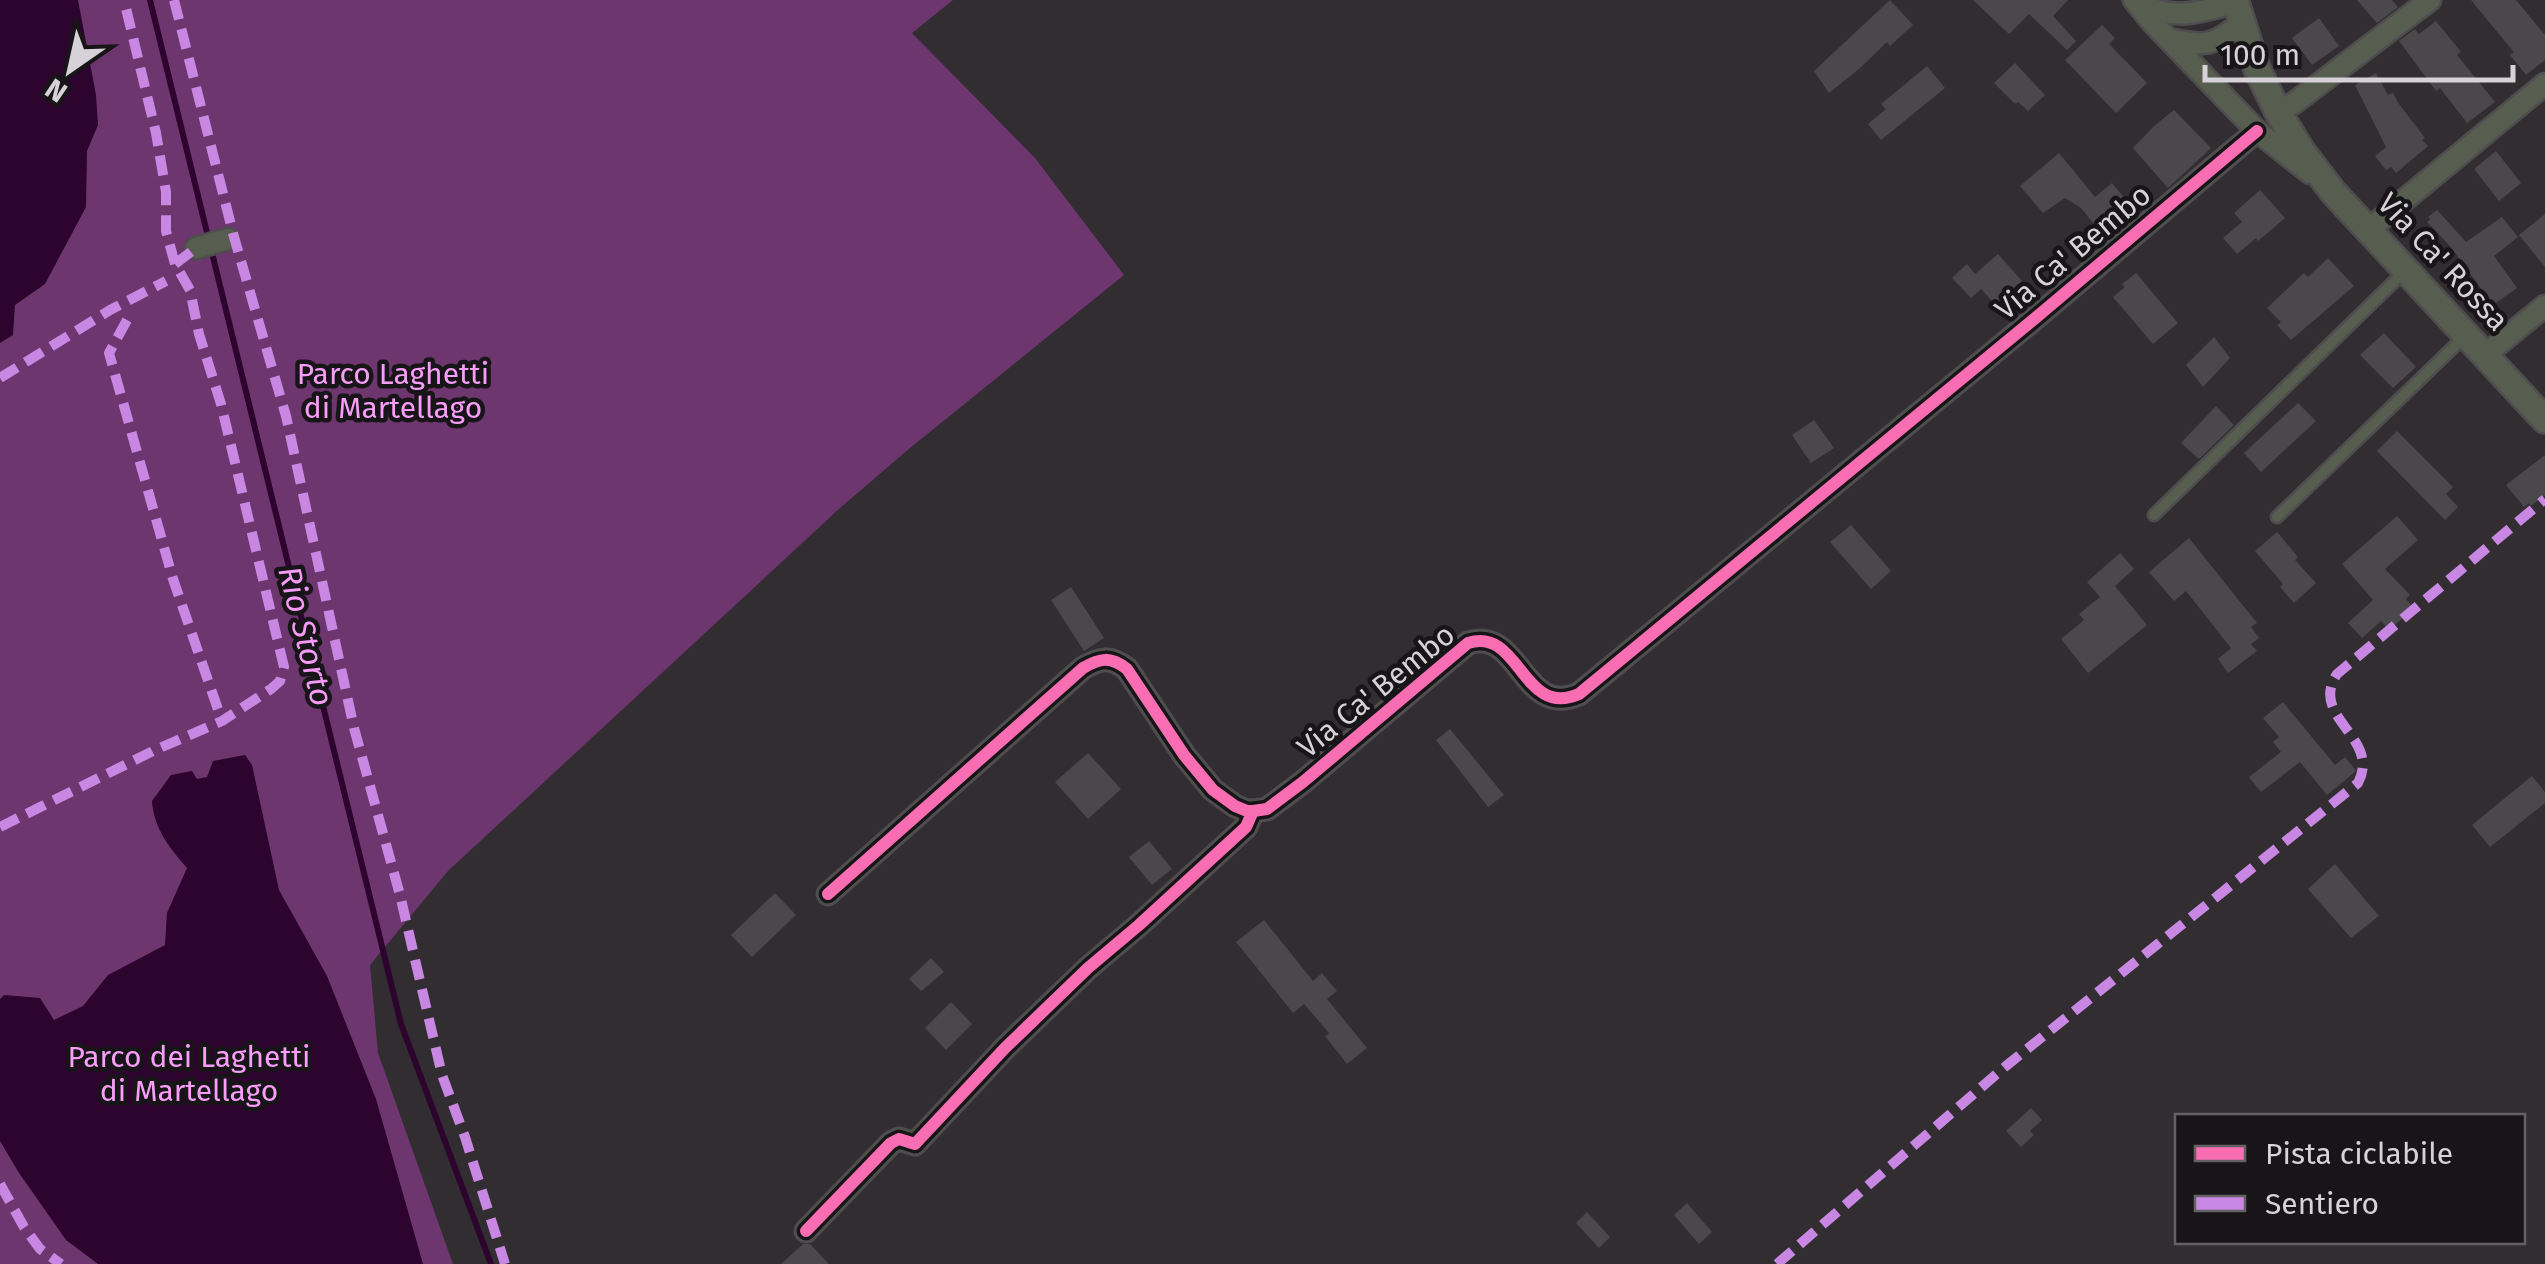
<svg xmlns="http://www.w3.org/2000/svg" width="2545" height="1264" font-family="'Fira Sans',sans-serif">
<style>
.green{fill:#6e366f}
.water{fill:#2c042d}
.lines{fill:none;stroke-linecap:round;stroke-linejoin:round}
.stream{stroke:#2c042d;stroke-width:6}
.building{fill:#4b484b}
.service-casing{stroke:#4e4c4e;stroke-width:15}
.minor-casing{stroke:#4e4c4e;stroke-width:25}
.tertiary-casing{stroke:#4e4c4e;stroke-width:30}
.service{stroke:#575e50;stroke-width:10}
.minor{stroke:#575e50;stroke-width:20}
.tertiary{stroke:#575e50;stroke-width:25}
.quiet{stroke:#c787e3;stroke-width:10;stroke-dasharray:20 10;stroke-linecap:butt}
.cycleway-casing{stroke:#181518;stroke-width:19}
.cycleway{stroke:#f96db3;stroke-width:12}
.labels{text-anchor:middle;stroke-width:9;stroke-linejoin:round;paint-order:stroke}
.street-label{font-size:30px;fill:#d7d2d7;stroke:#181518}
.park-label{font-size:30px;fill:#f99df9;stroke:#181518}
.water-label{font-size:32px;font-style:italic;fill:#f59af6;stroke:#181518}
</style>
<rect width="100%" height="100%" fill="#312d31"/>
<polygon class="green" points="0,0 953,0 912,33 1035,158 1124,275 910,448 840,508 448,871 370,965 378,1053 453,1264 0,1264"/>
<g class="water">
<polygon points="0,0 78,0 96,95 98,125 87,151 86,207 45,284 15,305 13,335 0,343"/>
<path d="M245,755L252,765L279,890L327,976L376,1099L423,1264H98L66,1240L19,1173L0,1141V999L4,995L40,998L54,1020L83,1006L108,975L165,945L167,913L187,868C169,847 154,829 152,801L171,775L192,771L197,779L207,777L213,761Z"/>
</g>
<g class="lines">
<polyline class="stream" points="150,0 401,1024 491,1264"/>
</g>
<g class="building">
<polygon points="1890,0 1913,25 1890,46 1887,42 1860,68 1829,93 1814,71"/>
<polygon points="1973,0 2068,0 2053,16 2076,41 2067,50 2029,14 2009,34"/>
<polygon points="2357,0 2392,0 2398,7 2377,23"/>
<polygon points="2471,0 2516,0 2545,35 2545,60 2526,75 2510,55 2514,52 2512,50"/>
<polygon points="2319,18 2339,46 2312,65 2292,38"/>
<polygon points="2436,21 2461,52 2457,55 2495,102 2467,123 2440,88 2436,91 2399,41 2415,29 2419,34"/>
<polygon points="2102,25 2115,38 2109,44 2147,83 2116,113 2065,60"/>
<polygon points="2015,63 2045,95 2028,111 2018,102 2015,104 1994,83"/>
<polygon points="1927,66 1945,88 1881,140 1868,124 1886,109 1881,104"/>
<polygon points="2376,73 2388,95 2393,93 2399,104 2425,138 2422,140 2428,146 2396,173 2391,167 2386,170 2375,156 2386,147 2355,85"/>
<polygon points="2174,110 2211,148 2168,188 2133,148 2154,126"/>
<polygon points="2496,151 2521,183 2499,201 2474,169"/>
<polygon points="2059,153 2095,197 2112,183 2132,207 2101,233 2081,208 2065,198 2043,213 2020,186"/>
<polygon points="2260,190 2285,218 2258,241 2256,238 2237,254 2223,238 2242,222 2234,213"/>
<polygon points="2437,210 2466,242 2502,217 2518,237 2494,256 2517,288 2493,305 2450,246 2427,222 2430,219 2428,217"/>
<polygon points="2545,214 2545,267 2519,235"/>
<polygon points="1998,254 2022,281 1996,305 1981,289 1971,298 1952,278 1967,264 1975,274"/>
<polygon points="2328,258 2354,286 2291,340 2277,325 2281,322 2267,308 2304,273 2308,277"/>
<polygon points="2136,273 2178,323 2153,344 2113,297 2125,287 2122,284"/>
<polygon points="2384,333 2416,367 2393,388 2360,355"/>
<polygon points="2214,337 2230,358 2203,387 2186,365"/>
<polygon points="2298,403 2316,421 2261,472 2244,453"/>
<polygon points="2216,406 2234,425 2199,459 2181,443"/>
<polygon points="1814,420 1834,448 1811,463 1792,435"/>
<polygon points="2397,431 2453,487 2446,494 2458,507 2445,520 2377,451"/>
<polygon points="2545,455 2545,495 2531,506 2529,503 2524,507 2506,485"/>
<polygon points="2397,516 2418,540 2385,569 2410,595 2406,599 2414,608 2389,630 2381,621 2362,638 2348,623 2373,600 2342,564"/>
<polygon points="1851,525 1891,571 1871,589 1830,542"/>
<polygon points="2277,532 2298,557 2295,560 2316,583 2294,603 2280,587 2283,584 2255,551"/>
<polygon points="2189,538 2257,623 2251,627 2259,638 2251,644 2257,651 2228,673 2218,659 2231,648 2186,591 2174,601 2149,572"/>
<polygon points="2120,553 2134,569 2115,586 2147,625 2088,673 2061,639 2084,620 2079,614 2100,597 2087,582"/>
<polygon points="1071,587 1104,638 1084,651 1051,600"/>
<polygon points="2283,702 2335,765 2345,757 2356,771 2327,795 2300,762 2261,792 2249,777 2281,752 2273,742 2279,737 2263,718"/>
<polygon points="1450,729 1504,795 1488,807 1436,740"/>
<polygon points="1088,753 1121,789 1088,819 1055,782"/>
<polygon points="2532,776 2545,792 2545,803 2490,847 2472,825"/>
<polygon points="1149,841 1172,869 1152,885 1129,857"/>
<polygon points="2335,864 2379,916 2351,938 2308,889"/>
<polygon points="775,893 796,915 752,957 731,935"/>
<polygon points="1264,920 1313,981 1322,973 1337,991 1327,999 1367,1048 1347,1064 1325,1036 1329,1033 1304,1004 1293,1013 1236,942"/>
<polygon points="931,958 944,972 921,991 909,979"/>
<polygon points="951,1002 972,1024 946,1050 925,1028"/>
<polygon points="2031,1108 2042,1120 2030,1131 2034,1135 2021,1147 2006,1131"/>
<polygon points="1687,1203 1712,1232 1699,1244 1674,1215"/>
<polygon points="1587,1212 1610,1237 1599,1248 1576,1223"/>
<polygon points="803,1244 810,1244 829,1264 781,1264"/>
</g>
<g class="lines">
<g class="service-casing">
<g id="service">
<polyline points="2154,515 2404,272"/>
<polyline points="2277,517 2464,337"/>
</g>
</g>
<g class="minor-casing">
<g id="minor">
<polyline points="2134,0 2151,21 2257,131 2310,173"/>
<path d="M2141,4C2174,21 2202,12 2236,2"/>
<path d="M2169,39C2203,47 2214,46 2241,23"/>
<polyline points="2278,112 2294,103 2430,0"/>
<polyline points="2368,230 2545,84"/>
<polyline points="196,248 228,239"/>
<polyline points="2485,355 2545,306"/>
<path d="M828,894L1083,668C1100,658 1110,656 1127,669L1184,755L1213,790L1235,806L1247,811H1253L1267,809L1303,782L1468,643C1520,626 1522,719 1579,694L2033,320L2257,131"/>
<polyline points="806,1231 891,1143 899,1139 915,1144 1005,1048 1088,968 1139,925 1246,827 1253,811"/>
</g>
</g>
<g class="tertiary-casing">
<polyline id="tertiary" points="2235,0 2257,69 2278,112 2301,150 2333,192 2545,420"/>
</g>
<use href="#service" class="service"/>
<use href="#minor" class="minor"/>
<use href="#tertiary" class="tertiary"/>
<g class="quiet">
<polyline points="174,0 234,237 286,416 354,728 400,895 442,1075 465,1137 505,1264"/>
<polyline points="175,264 196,248"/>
<polyline points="127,320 109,353 173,579 222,721"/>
<polyline points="0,378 110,310 166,281"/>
<polyline points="0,827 155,750 222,721 271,689 280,681 284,667 221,404 199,334 190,290 175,264 166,231 166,192 156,133 124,0"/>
<polyline points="0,1184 24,1227 40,1249 61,1264"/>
<path d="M1777,1264L2006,1066L2358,783C2382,737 2308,718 2337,674L2545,499"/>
</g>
<g class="cycleway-casing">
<g id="cycleway">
<path d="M828,894L1083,668C1100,658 1110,656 1127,669L1184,755L1213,790L1235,806L1247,811H1253L1267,809L1303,782L1468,643C1520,626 1522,719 1579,694L2033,320L2257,131"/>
<polyline points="806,1231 891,1143 899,1139 915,1144 1005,1048 1088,968 1139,925 1246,827 1253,811"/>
</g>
</g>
<use href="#cycleway" class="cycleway"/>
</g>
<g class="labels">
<g class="street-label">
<text transform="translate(2073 252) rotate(-40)" y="10">Via Ca' Bembo</text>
<text transform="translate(2443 262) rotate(47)" y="10">Via Ca' Rossa</text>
<text transform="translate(1376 691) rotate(-39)" y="10">Via Ca' Bembo</text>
</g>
<g class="park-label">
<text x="393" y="384">Parco Laghetti<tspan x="393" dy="34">di Martellago</tspan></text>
<text x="189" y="1067">Parco dei Laghetti<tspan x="189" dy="34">di Martellago</tspan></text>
</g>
<g class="water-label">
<text transform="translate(306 636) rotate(76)" y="11">Rio Storto</text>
</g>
</g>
<rect x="2175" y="1114" width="350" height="130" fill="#181518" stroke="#646164" stroke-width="2.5"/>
<rect x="2195" y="1146" width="50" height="15" fill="#f96db3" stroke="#646164" stroke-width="2.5"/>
<text x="2265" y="1164" font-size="30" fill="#d7d2d7">Pista ciclabile</text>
<rect x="2195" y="1196" width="50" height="15" fill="#c787e3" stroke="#646164" stroke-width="2.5"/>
<text x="2265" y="1214" font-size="30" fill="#d7d2d7">Sentiero</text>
<g transform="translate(70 70) rotate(214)" stroke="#181518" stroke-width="8" paint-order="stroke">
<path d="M0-8L18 38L0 25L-18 38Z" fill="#d7d2d7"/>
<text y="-15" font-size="28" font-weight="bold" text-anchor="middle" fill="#d7d2d7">N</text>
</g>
<path d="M2205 65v15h308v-15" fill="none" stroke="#d7d2d7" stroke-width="5"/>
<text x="2220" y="65" font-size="30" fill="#d7d2d7" stroke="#181518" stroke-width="8" paint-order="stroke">100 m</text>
</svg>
